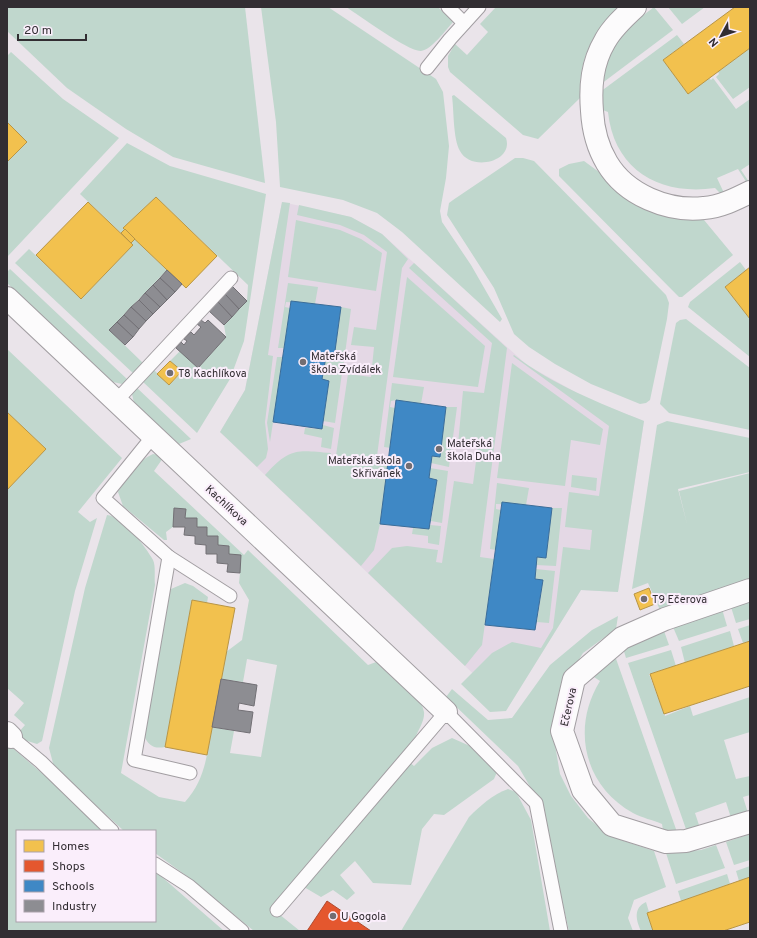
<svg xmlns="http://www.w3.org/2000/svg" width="757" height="938" font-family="Overpass,sans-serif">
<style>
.built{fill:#e4d8e5}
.green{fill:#c0d7cd}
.homes{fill:#f2c14e;stroke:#b89546}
.shops{fill:#e4572e;stroke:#af4a2f}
.schools{fill:#3f88c5;stroke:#3b6d99}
.industry{fill:#8d8d92;stroke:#727075}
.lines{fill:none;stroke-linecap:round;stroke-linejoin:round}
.lane-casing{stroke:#a29ea2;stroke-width:15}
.street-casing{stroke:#a29ea2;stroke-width:24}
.lane{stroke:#fcfbfc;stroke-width:13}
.street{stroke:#fcfbfc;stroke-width:22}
.poi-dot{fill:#726d72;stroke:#faeefb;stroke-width:1.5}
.labels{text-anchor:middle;stroke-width:4;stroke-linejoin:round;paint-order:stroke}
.poi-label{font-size:11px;fill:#322d32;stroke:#faeefb;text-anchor:start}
.street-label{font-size:11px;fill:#322d32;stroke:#faeefb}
</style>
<rect width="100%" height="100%" fill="#eae4ea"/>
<polygon class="built" points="282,202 351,217 382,234 527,365 588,399 644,421 618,592 581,590 508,707 220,432 245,390"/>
<g class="green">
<polygon points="7,7 245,7 265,183 173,157 126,129 67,88 7,31"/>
<polygon points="261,7 328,7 436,79 443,92 449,146 446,178 440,211 442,222 471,265 502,319 500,322 402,232 377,213 343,200 280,187 276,122"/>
<path d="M346,7H438L453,22C446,30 431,50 421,51C409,52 359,15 346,7Z"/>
<path d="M496,7H621C591,33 579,59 580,98L538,139L523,135L450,72L448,67V56L455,44L467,55L488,32L480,24Z"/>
<path d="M654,7L673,30L601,84C602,77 603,67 606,60C614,37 636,21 654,7Z"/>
<polygon points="668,7 705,7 682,24"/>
<path d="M677,35L684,44L663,60L688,94L709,78L711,80L713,78L736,109L750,99V164L741,170L749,182L747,183L738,169L717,178L724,193L721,194L715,188C660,196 614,170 608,112L600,109V92Z"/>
<polygon points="750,48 750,87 733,99 716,77 719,74 718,72"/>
<polygon points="11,52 63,99 119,138 8,256 7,162 26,142 7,122 7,56"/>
<path d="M454,95L506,138C514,162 471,172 460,151C453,139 454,111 452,96Z"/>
<polygon points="127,143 170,166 266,194 244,341 230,379 197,433 142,381 153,369 169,385 182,372 170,361 180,351 198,368 226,337 224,325 247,301 248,285 156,197 124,227 125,229 121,233 80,194"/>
<polygon points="515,158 523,158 534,161 666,295 669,303 667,319 650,400 646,403 640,404 591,384 555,364 529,347 514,334 494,288 447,215 449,203 453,200"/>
<polygon points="584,161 599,172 623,194 675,218 704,220 733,255 682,297 679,297 559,176 559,169 569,164"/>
<polygon points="282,202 290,203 268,355 273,356 265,422 268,449 266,458 257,467 220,432 245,390"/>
<path d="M299,205L351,217L382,234L408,259L402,268L377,456L389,457L380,524L374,550L361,566L265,475C290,447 297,450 331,453L330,461L335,462L348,374L371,377L374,347L351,345L354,327L376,330L387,252L364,235L340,225L297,215Z"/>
<polygon points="296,220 340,230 361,239 382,253 376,291 288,277"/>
<polygon points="135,239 167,270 109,330 144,364 134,374 15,263 29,249 81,299 133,245 131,243"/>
<polygon points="740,262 746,270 725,287 750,319 750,357 688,307 690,302"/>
<polygon points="414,263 507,348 480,557 494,559 482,645 465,666 368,573 392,548 407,546 438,550 436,562 442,563 454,481 473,484 478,446 458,444 463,391 484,393 492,343 409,268"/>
<polygon points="10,269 128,380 122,384 113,382 7,283 7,272"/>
<polygon points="407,277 485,346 478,387 393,377"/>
<polygon points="288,283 318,287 315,304 286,302 285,307 290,308 284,348 278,348"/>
<polygon points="341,307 351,309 343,369 324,367 326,357 334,358"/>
<polygon points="686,319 750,368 750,430 669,413 660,404 676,323 680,320"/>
<polygon points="7,349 122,458 78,512 90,522 97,518 75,591 42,741 37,744 21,739 19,732 25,725 14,715 24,703 7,688 7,490 46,449 7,412"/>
<path d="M514,355C553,385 599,403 644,421L618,592L581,590L506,711L490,712L461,684L492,653L512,642L541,648L553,628L563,547L590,550L592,530L565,527L569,492L599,496L609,426L513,356Z"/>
<polygon points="277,357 283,357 270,442 267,423"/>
<polygon points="512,363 603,429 600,445 571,440 565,486 497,478"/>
<polygon points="323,371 342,373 335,423 323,421 329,381 322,379"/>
<polygon points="392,383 424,387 421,404 396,400 391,401 390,407 395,408 391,448 384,447"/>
<polygon points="136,387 191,439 179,444 134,403 132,394"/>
<polygon points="446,407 457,407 449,467 431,463 432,456 440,457"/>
<polygon points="667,421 750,438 750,472 678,489 687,524 679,491 750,473 750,579 660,610 648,583 632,589 657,425"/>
<polygon points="323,425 334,428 331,449 321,447 322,438 304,434 305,428 322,429"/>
<path d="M153,454L159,455L163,458L154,471L244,555L248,550L368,665L379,661C395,675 420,691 424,712C425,720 419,729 416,736L274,910L300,931H254L188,877L155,853V831H124L54,767L49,748L85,588L107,515C122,516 146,547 153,560C156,566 154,578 155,585L121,773L159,797L185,802C205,780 207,755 212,727L234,731L230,753L261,757L277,665L247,659L243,682L221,679L226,652L242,640L249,600L239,583L240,573L229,554V546L218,545L207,536V527H197V518H185L166,532L167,540H164L123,506L118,492C126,477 137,461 153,454Z"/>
<polygon points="430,468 448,471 442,523 431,521 437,480 429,478"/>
<polygon points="572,475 597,478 596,491 571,487"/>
<polygon points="497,483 529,488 526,505 496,504 496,509 501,510 496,550 490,549"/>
<polygon points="552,508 562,508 556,566 536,565 537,557 546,558"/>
<polygon points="430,525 441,526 439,545 428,543 428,536 412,534 413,528 429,529"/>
<polygon points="536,569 555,571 549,623 537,622 543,581 535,579"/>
<path d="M185,583L193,586L208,597L207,603L192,600L165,747C154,749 149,746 144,736L167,598L171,589Z"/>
<polygon points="750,600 750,619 736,623 731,607"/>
<polygon points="722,609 727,626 679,641 673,627"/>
<polygon points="618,616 616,629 583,653 565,682 553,733 560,774 571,796 588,818 605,832 621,840 654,851 666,887 634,900 628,918 633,931 569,931 539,802 518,766 446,697 452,689 488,720 512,718 550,665 592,630"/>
<polygon points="750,625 750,641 743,643 738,629"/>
<polygon points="664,631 669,645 626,658 623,648"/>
<polygon points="730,631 734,646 685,663 681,647"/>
<polygon points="671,650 676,666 649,674 665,716 690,706 693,716 750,697 750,732 724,740 736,779 750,776 750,795 743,797 748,813 731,818 726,802 695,813 700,828 687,832 628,663"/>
<path d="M614,653L677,832L663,830L662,824C653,820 642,818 633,813C584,786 571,728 600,681L594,677L600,666Z"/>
<polygon points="452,738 470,746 497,772 494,779 444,815 434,814 422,829 411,885 373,883 355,861 340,875 355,893 347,900 333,890 321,897 304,887 408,761 414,766 432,748"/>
<polygon points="8,744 109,831 17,831 17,921 155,921 155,871 224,931 7,931"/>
<path d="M508,789L516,792L531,820L550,931H401L469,817C480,806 493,794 508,789Z"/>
<polygon points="750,834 750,860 734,865 726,842"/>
<polygon points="716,845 725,868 676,884 666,853 701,850"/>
<polygon points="750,866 750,877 739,881 736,871"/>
<polygon points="727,874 730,884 681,901 678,891"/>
<path d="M646,902L649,912L647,913L653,931H641C636,920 633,908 646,902Z"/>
</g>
<g class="homes">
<polygon points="735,7 750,7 750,48 688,94 663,60"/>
<polygon points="7,122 27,142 7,162"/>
<polygon points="156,197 217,256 186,288 123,228"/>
<polygon points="88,202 133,245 81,299 36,255"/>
<polygon points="125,229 135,239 131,243 121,233"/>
<polygon points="750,267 750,319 725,287"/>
<polygon points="170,361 182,371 169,385 157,374"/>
<polygon points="7,412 46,449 7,490"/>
<polygon points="649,588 655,604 640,610 634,594"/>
<polygon points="192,600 235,608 207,755 165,747"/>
<polygon points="750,641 750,686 664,714 650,674"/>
<polygon points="750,877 750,922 723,931 653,931 647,913"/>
</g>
<polygon class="shops" points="327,901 371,931 307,931"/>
<g class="schools">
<polygon points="291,301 341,307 334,358 326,357 322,379 329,381 322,429 273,422"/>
<polygon points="396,400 446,407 440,457 432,456 429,478 437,480 429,529 380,524"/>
<polygon points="502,502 552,508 546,558 537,557 535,579 543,580 535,630 485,625"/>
</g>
<g class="industry">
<polygon points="167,270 182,284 175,292 160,278"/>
<polygon points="160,278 175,292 167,300 153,285"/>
<polygon points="153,285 167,300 160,307 145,293"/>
<polygon points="232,286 247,301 239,309 225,294"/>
<polygon points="145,293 160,307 153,314 139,300"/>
<polygon points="225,294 239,309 232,317 218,302"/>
<polygon points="139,300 153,314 146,321 131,307"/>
<polygon points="218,302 232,317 224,325 209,311"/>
<polygon points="131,307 146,321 139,329 124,315"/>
<polygon points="124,315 139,329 133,337 117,322"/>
<polygon points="201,320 205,323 208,320 226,337 198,368 176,348 181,342 184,345 187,341 184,339 191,332 194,335 201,327 197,324"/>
<polygon points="117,322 133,337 125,345 109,330"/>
<polygon points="174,508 186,509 185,518 197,518 197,527 207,527 207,536 218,536 218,545 229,546 229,554 241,555 240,573 227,572 228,564 217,563 217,554 206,554 206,545 195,544 195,536 184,535 185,527 173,527"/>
<polygon points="221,679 257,685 254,706 239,703 238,710 253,712 250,733 212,727"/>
</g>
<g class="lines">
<g class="lane-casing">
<g id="lane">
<polyline points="448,7 464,23"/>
<polyline points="427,68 450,39 479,7"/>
<polyline points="117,400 231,278"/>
<polyline points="154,435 103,498 169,557 134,760 190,773"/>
<polyline points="169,557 230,596"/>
<polyline points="11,737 41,762 112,831"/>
<polyline points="155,864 189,886 242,931"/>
<polyline points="277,910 446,712 536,803 561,931"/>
</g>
</g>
<g class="street-casing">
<g id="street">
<path d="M635,7C624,17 612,28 605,41C592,63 590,86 592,111C593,129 598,148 607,163C626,195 668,212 704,208C720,207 736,199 750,192"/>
<polyline points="7,298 446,712"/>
<polyline points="750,590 665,619 622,638 574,679 562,731 583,790 612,825 666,842 686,841 750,822"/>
<polyline points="7,733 11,737"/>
</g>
</g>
<use href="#lane" class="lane"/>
<use href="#street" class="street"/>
</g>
<g class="poi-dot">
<circle cx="303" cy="362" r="4"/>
<circle cx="170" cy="373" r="4"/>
<circle cx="439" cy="449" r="4"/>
<circle cx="409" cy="466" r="4"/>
<circle cx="644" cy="599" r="4"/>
<circle cx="333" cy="916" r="4"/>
</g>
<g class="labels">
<g class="poi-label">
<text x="311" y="360">Mateřská<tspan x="311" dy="13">škola Zvídálek</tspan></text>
<text x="178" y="377">T8 Kachlíkova</text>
<text x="447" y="447">Mateřská<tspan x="447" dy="13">škola Duha</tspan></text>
<text x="401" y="464" text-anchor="end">Mateřská škola<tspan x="401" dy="13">Skřivánek</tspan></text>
<text x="652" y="603">T9 Ečerova</text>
<text x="341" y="920">U Gogola</text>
</g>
<g class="street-label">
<text transform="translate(227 505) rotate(43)" y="4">Kachlíkova</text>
<text transform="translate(568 707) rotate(-77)" y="4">Ečerova</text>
</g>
</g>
<rect width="757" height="938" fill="none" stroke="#322d32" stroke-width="16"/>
<rect x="16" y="830" width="140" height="92" fill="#faeefb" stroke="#aaa1ab"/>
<rect x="24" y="840" width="20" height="12" fill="#f2c14e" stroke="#aaa1ab"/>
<text x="52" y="850" font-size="12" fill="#322d32">Homes</text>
<rect x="24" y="860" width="20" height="12" fill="#e4572e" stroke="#aaa1ab"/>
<text x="52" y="870" font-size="12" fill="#322d32">Shops</text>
<rect x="24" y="880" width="20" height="12" fill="#3f88c5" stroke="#aaa1ab"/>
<text x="52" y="890" font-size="12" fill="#322d32">Schools</text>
<rect x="24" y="900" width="20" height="12" fill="#8d8d92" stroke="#aaa1ab"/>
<text x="52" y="910" font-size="12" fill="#322d32">Industry</text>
<g transform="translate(721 36) rotate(230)" stroke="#faeefb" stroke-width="3" paint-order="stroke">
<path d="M0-3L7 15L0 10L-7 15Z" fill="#322d32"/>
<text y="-6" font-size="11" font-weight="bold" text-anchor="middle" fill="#322d32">N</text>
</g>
<path d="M18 34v6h68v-6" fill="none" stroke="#322d32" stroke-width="2"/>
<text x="24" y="34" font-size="12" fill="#322d32" stroke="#faeefb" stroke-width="3" paint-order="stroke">20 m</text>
</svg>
